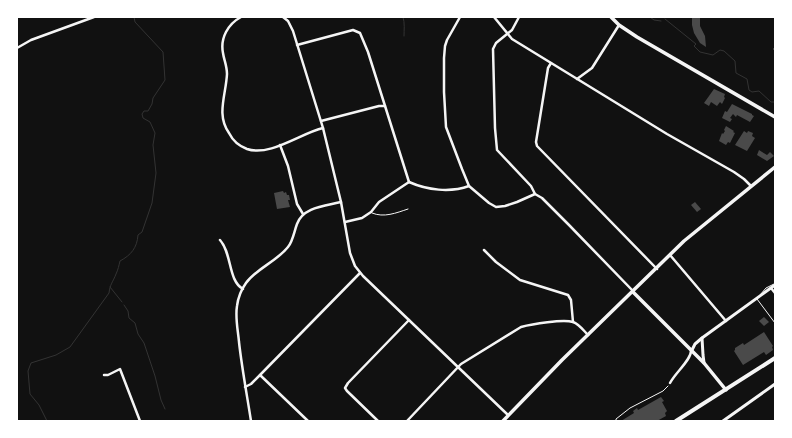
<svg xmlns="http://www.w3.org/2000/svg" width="792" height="438" font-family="Mulish,sans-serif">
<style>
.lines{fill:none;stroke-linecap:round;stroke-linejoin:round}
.stream{stroke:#333;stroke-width:1}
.building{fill:#4a4a4a}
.path{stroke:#f5f5f5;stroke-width:1}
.service{stroke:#f5f5f5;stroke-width:1}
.minor{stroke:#f5f5f5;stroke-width:2.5}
.tertiary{stroke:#f5f5f5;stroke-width:3}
.secondary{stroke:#f5f5f5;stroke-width:3.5}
.primary{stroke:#f5f5f5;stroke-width:4}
</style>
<rect width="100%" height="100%" fill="#111"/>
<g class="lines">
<g class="stream">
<path d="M403,17C405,23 404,30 404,36"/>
<polyline points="650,17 654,20 661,21"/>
<polyline points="17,18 20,17"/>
<polyline points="665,19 696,44 694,46 700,52 713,55 720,50 724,51 735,61 736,73 747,79 749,90 752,92 759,91 771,102 775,102"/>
<polyline points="110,287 122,302"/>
<polyline points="124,305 128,311 129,318 135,323 138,334 144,343 155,376 161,400 165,409"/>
<path d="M47,421L39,405L30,394L28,371L31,363L56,355L70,347L109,293C110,284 113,282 116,274C118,270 119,265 120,261C131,255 137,248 138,235L142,232L152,203L156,173L153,145L155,133L150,122L143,118L142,114L144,111H148L152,104L153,98L165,80L163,52L135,22L134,17"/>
</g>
</g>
<g class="building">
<polygon points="692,17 700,17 700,26 705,36 706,47 700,43 694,33 692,25"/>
<polygon points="714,89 725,94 724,97 725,98 722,104 720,102 717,106 711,102 709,106 704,103"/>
<polygon points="732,104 752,114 752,115 754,116 750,122 737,115 736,117 733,114 730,118 732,119 730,122 722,118 725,111 727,112"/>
<polygon points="726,126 734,131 733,132 735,133 730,143 728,142 726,145 719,141 722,133 723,134 725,131 724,130"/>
<polygon points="744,131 747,133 748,131 753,133 752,136 755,138 747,151 735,145"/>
<polygon points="759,150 767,155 770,152 774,156 767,161 757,155"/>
<polygon points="283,191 284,193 286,192 287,195 289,195 290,200 288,200 290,207 277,209 274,193"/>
<polygon points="695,202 701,209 697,212 691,205"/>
<polygon points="764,317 769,322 764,326 759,321"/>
<polygon points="764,332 773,346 772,347 773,350 766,355 764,352 743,365 734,351 735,350 735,348 743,343 744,345"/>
<polygon points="661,397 664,401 662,402 667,411 665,413 666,416 657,421 621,421 634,413 633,411 637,408 638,410"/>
</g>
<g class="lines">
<polyline class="path" points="616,421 616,419 630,408 663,391 668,386"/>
<g class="service">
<polyline points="774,49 775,49"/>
<path d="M372,213C384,218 396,213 408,209"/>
<polyline points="760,295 766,288 774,284"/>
<polyline points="757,299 775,323"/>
</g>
<g class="minor">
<path d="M241,17C228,24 220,38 223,53C224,60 227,66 227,74C226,95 216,115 229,133C233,141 239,146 247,149C270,157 301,133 323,128"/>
<polyline points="283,17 288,21 293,31 323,128 341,202 350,253 355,266 363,276 508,415"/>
<polyline points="460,17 447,40 445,46 444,58 444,92 446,127 462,169 469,186 489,203 496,207 505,206 517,202 535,194"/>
<polyline points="494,17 512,39 667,134 734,172 744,179 751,186"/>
<polyline points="519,17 512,30 496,43 493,49 495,128 497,150 531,186 535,194 542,198 569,225 633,291"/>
<polyline points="297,45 353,30 360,33 368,52 409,182"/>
<polyline points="17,48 31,40 94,17"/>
<polyline points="551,63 548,68 536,142 537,146 657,269"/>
<polyline points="577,79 592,68 619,25"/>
<polyline points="321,121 379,106 385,106"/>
<polyline points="280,145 288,166 297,204 303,214"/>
<path d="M409,182C427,190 450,193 469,186"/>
<polyline points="345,222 362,218 371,212 379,202 409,182"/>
<path d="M220,240C232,253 228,281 243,289"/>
<polyline points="484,250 496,262 520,280 568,295 571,300 573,322"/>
<polyline points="670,255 726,321"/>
<polyline points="771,288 775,293"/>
<polyline points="104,375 108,375 120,369 140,421"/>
<polyline points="260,375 308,421"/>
<path d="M670,383C675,373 691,360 691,351"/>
<polyline points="245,387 251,384 260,375 360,273"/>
<path d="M251,421C247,395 242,369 239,342C238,330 235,318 237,306C238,298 241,290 246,283C257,268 276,262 288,247C293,241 294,232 297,224C303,207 325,206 341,202"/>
<polyline points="378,421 347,391 345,388 348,383 409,320"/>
<path d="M407,421L461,364L521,327C532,324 563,319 573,322C579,324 584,331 588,335"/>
</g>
<g class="tertiary">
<polyline points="702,338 703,355 704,363"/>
<polyline points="692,350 695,344 702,338 775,285"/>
<polyline points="723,421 775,384"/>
</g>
<g class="secondary">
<polyline points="611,17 619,25 637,37 775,117"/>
<polyline points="633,292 704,363 726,390"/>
<polyline points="503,421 562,360 684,241 775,167"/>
</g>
<polyline class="primary" points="676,421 775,358"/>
</g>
<rect width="792" height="438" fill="none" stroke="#ffffff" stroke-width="36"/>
</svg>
